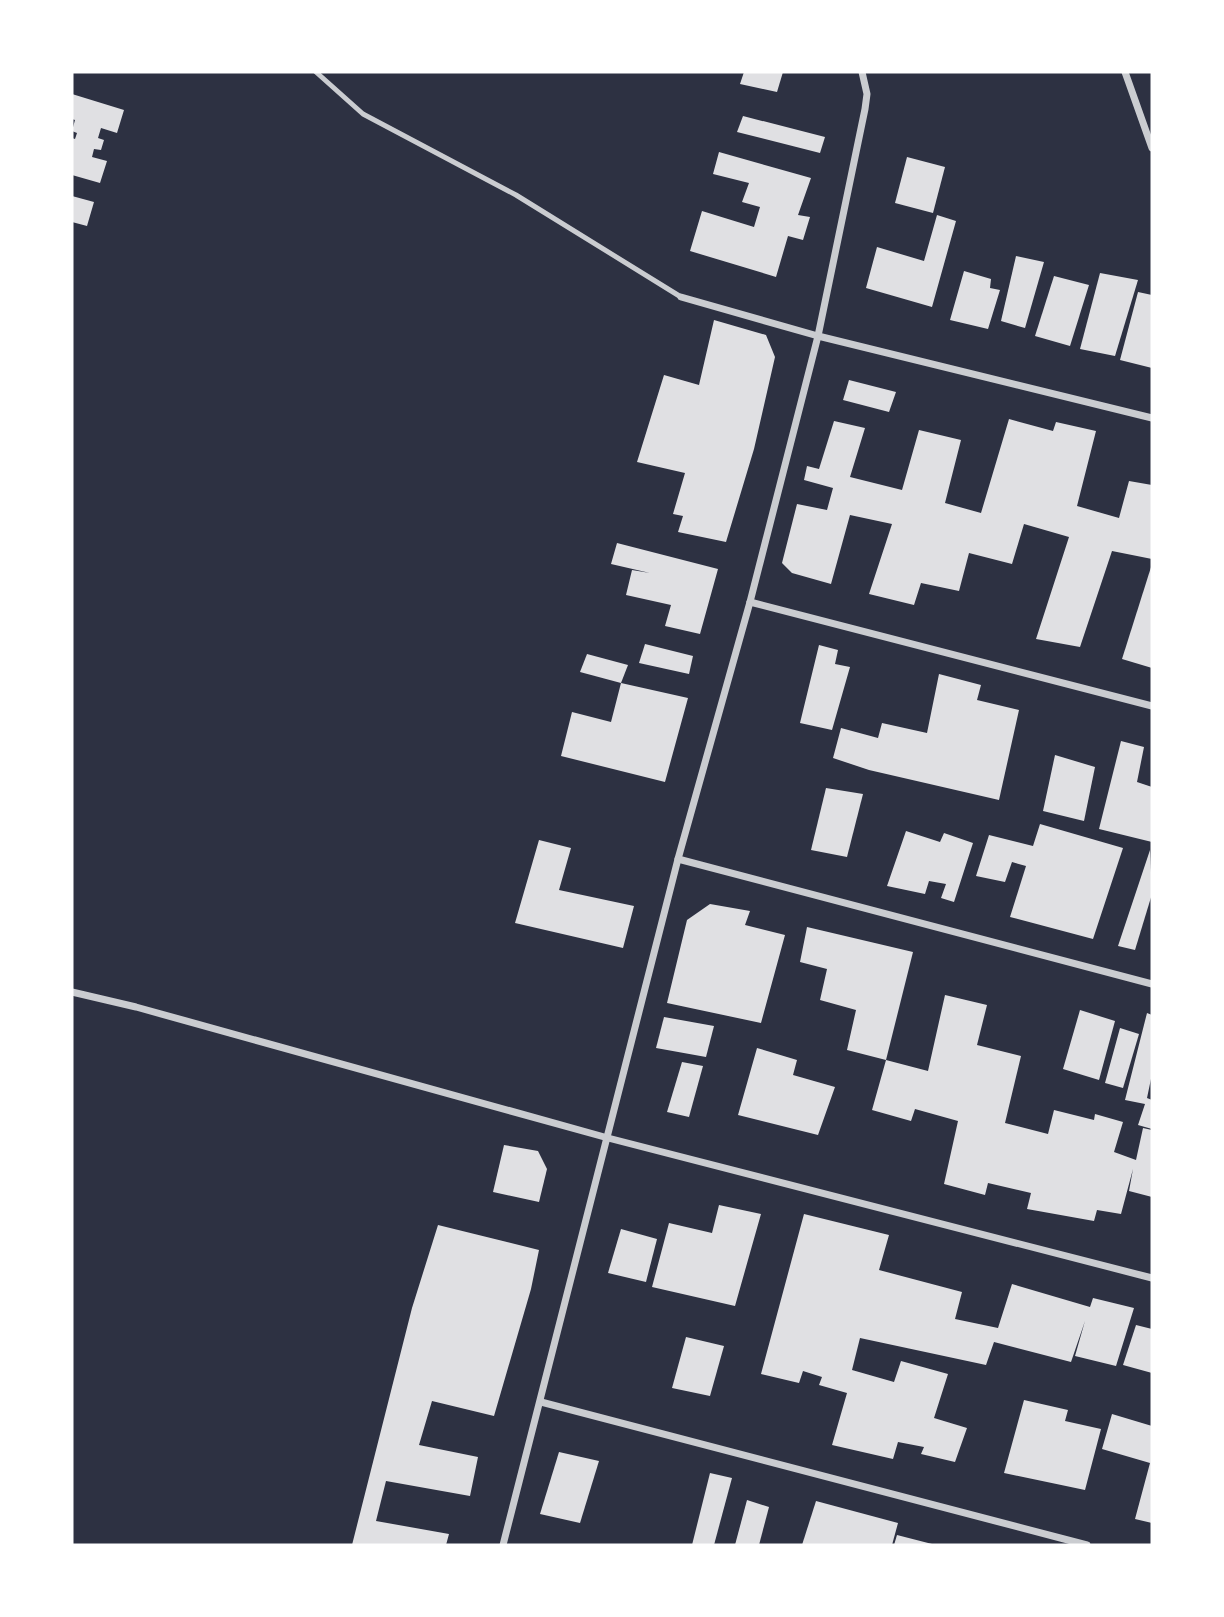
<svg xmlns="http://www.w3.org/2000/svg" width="1224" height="1617" font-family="'Varela Round',sans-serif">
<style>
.building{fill:#e0e0e3}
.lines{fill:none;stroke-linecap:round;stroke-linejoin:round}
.service{stroke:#caccd0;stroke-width:5}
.minor{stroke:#caccd0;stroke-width:7}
</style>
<rect width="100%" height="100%" fill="#2d3142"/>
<g class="building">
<polygon points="744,72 783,72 777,92 740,84"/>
<polygon points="72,94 124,110 117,133 101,128 98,138 104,140 101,150 94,149 92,157 107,161 100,183 72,175 72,138 75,139 77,133 72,131 75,120 72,119"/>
<polygon points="743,116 825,137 820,153 737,132"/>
<polygon points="719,152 811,178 798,215 810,217 803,240 788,236 776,277 690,251 702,211 754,227 760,207 742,202 749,183 713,174"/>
<polygon points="907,157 945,167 933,213 895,203"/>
<polygon points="72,196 94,202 87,226 72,222"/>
<polygon points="937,215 956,221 932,307 866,288 877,247 924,261"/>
<polygon points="1016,256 1044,262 1025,328 1001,321"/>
<polygon points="964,271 991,279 990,288 1000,290 988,329 950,320"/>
<polygon points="1100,273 1138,280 1115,356 1080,349"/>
<polygon points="1054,276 1089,285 1070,346 1035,336"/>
<polygon points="1138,292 1152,295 1152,368 1120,360"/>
<polygon points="714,320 766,335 775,357 754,449 726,542 678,532 683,516 673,514 685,473 637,462 664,375 699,385"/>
<polygon points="849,380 896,392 889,412 843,400"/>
<polygon points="1009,419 1053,431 1056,422 1096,431 1077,506 1119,518 1129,481 1152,485 1152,559 1112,551 1080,647 1036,639 1069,537 1024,524 1012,564 969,553 959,591 921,583 914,605 869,594 892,524 850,515 831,584 792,573 782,563 797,504 827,510 833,488 804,480 807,466 819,469 834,421 865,428 850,477 902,490 919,430 961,440 945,503 981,513"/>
<polygon points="617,543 718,569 700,634 665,626 671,605 626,595 632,570 650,573 611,564"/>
<polygon points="1152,564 1152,668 1122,659"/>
<polygon points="645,644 693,656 689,674 639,663"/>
<polygon points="819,645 838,650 835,664 850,667 832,730 800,723"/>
<polygon points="587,654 628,665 621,683 580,672"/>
<polygon points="939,674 981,685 977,700 1019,710 999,800 869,770 833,758 841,728 878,738 882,723 927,733"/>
<polygon points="621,683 688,698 665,782 561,756 572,712 611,722"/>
<polygon points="1121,741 1144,747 1137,782 1152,787 1152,842 1099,829"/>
<polygon points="1055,755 1095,767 1084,821 1043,811"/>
<polygon points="826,788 863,794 847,857 811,850"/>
<polygon points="1040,824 1123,848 1093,939 1010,917 1026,866 1012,862 1005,882 976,876 989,835 1033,846"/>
<polygon points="906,831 940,842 944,833 973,843 954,902 941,898 946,884 929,881 925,894 887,886"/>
<polygon points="539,840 571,848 559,890 634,906 623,948 515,923"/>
<polygon points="1150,850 1152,894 1135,950 1118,946"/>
<polygon points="710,904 750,911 745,925 785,935 761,1023 667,1003 687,920"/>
<polygon points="807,927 913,952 886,1060 847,1050 856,1010 820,1000 827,969 800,962"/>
<polygon points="945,995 987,1005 977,1045 1021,1056 1005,1123 1048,1134 1054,1110 1094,1120 1095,1114 1123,1122 1114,1152 1136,1160 1143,1128 1152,1130 1152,1197 1129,1191 1133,1169 1121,1214 1097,1210 1094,1221 1027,1209 1031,1193 988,1183 985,1195 944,1184 958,1121 915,1109 911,1121 872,1110 886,1060 928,1071"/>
<polygon points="1080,1010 1115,1021 1099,1080 1063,1069"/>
<polygon points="1147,1013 1152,1015 1152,1074 1147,1098 1152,1100 1152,1129 1138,1125 1145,1104 1125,1100"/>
<polygon points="664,1017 714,1026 706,1057 656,1048"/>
<polygon points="1120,1028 1139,1034 1123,1088 1105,1083"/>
<polygon points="757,1048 797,1060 793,1075 835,1087 818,1135 738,1115"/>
<polygon points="682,1062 703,1066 689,1117 667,1112"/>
<polygon points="504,1145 538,1151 547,1169 539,1202 493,1192"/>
<polygon points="719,1205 761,1214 735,1306 652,1287 669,1223 712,1233"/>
<polygon points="804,1214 889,1235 879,1270 962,1292 955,1319 998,1328 1012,1284 1090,1307 1093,1298 1134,1308 1116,1366 1075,1356 1085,1321 1071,1362 994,1342 986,1365 860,1338 852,1370 894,1382 901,1361 948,1374 934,1418 967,1428 955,1462 921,1454 924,1447 898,1442 893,1459 832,1445 847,1393 819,1385 822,1377 803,1371 799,1383 761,1374"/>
<polygon points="438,1225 539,1250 531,1289 494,1416 432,1401 419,1445 478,1457 470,1496 386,1481 376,1521 449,1534 446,1545 352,1545 412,1308"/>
<polygon points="621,1229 657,1239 646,1282 608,1273"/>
<polygon points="1136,1325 1152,1329 1152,1373 1123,1365"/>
<polygon points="686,1337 724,1346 710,1396 672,1388"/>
<polygon points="1024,1400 1068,1410 1065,1421 1101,1429 1085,1490 1004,1473"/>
<polygon points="1112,1414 1152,1426 1152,1523 1135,1519 1150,1463 1102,1449"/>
<polygon points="559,1452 599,1461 580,1523 540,1514"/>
<polygon points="710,1473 732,1478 714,1545 692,1545"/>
<polygon points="747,1500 769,1507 759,1545 735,1545"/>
<polygon points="816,1501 898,1523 892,1545 802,1545"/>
<polygon points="897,1535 932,1544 932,1545 894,1545"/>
</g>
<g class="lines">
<polyline class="service" points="316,72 363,114 516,195 681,297"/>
<g class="minor">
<polyline points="1125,72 1152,148"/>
<polyline points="681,297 818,336 1152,418"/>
<polyline points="750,602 1152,706"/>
<polyline points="678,859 1152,984"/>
<polyline points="72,992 136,1007 608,1138 1152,1278"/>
<polyline points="541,1402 1087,1545"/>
<polyline points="503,1545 678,859 750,602 818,336 865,109 867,94 862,72"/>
</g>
</g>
<rect width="1224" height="1617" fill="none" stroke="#ffffff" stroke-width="147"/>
</svg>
